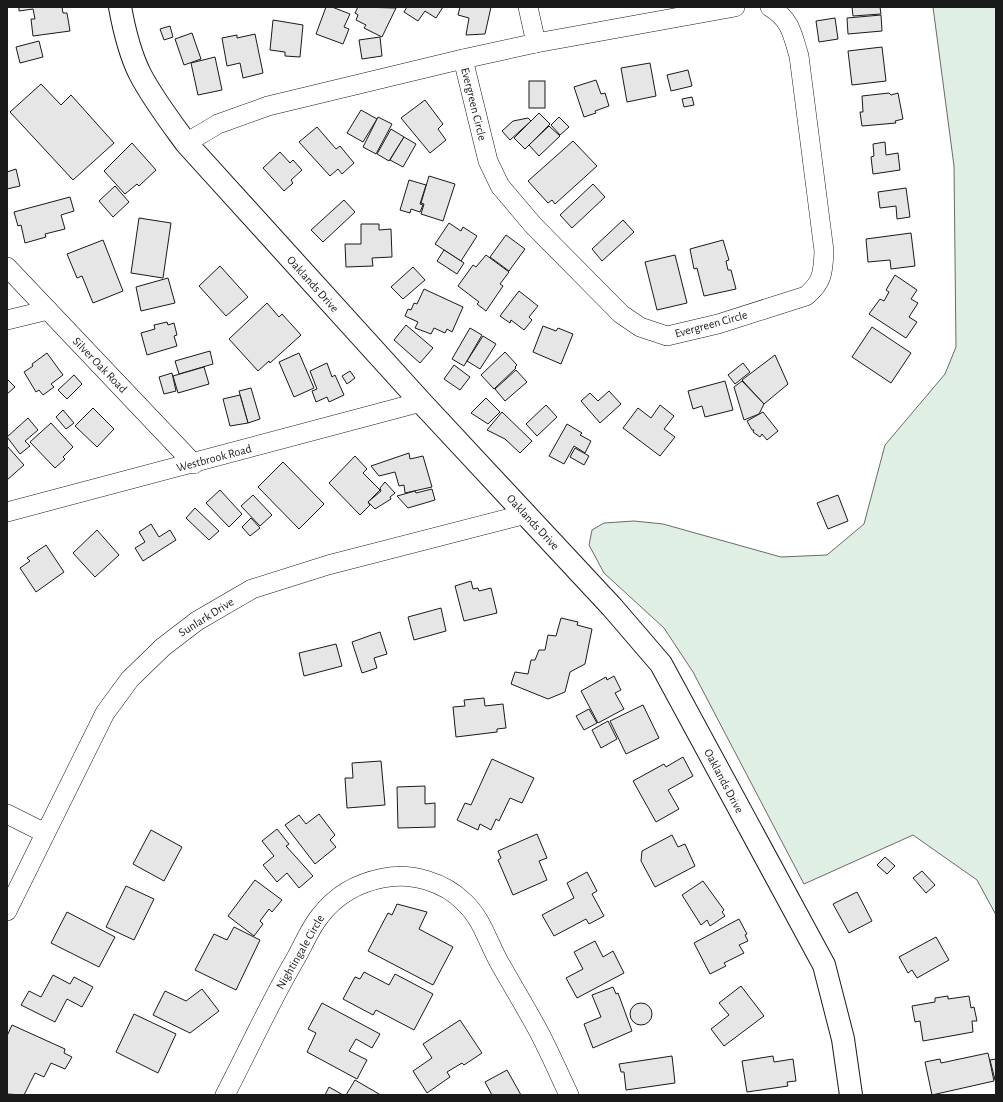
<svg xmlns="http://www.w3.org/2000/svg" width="1003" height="1102" font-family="'Alegreya Sans',sans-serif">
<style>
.green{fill:#e0efe3;stroke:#6a6a6a}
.building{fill:#e6e6e6;stroke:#1a1a1a}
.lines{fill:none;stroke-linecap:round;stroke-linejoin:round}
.street-casing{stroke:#1a1a1a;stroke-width:20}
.secondary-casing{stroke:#1a1a1a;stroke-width:24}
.street{stroke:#fff;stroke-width:19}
.secondary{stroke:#fff;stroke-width:22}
.labels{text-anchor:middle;stroke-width:3;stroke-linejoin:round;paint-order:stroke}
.street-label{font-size:12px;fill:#1a1a1a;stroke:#fff}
</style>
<rect width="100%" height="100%" fill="#fff"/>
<polygon class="green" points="933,7 996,7 996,915 977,880 913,835 804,884 693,672 664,628 604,573 589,545 592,530 604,523 634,521 663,524 781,557 827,555 864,524 885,445 945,374 956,347 954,166"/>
<g class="building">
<polygon points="19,7 62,7 63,13 67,13 70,31 33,36 31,19 35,19 33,9 19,11"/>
<polygon points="326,7 332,7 350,14 344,27 349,29 343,44 316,34"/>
<polygon points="358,7 396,8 382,37 364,28 366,25 356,20 358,15 355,13"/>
<polygon points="407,7 443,7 436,18 425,11 418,21 404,12"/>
<polygon points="460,7 491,7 485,34 466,35 469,18 458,15"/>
<polygon points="852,7 880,7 881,14 853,16"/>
<polygon points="881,15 882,31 848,34 847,18"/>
<polygon points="835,18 838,39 819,42 816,21"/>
<polygon points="273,20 303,25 300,57 285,56 285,52 270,50"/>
<polygon points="170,26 173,37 164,40 160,29"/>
<polygon points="192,33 201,59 184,65 175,39"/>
<polygon points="255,34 263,73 243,78 240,63 227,66 222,38 237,35 237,38"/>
<polygon points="380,37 382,56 362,59 359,40"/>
<polygon points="39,41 43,57 20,63 16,47"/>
<polygon points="882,47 886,81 852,85 848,51"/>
<polygon points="215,57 222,90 198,95 191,63"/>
<polygon points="650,63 656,96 627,102 621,68"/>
<polygon points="688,70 692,86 671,91 667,75"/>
<polygon points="596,80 601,94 605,93 609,106 595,111 596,113 584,117 574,87"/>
<rect x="529" y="81" width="16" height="27"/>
<polygon points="41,84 61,105 71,95 114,143 73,180 10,112"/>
<polygon points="889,93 891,95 898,93 903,119 895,121 896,123 862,126 860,112 863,112 862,96"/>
<polygon points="692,97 694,105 684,107 682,99"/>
<polygon points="425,100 443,124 438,129 446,140 430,153 401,118"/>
<polygon points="361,110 377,119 363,142 347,133"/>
<polygon points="539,113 550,124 525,149 514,138"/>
<polygon points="378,117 392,124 376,154 363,147"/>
<polygon points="559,117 569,127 560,135 551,125"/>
<polygon points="528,118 531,121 510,140 502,131 513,121"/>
<polygon points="549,126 560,136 539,156 529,145"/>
<polygon points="317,127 336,149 340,146 354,163 342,174 338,169 330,176 299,142"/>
<polygon points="391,129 404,137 389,161 377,154"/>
<polygon points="404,137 416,144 403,167 390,160"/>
<polygon points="573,141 597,166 555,204 552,200 548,203 528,181"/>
<polygon points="885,142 886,155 898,153 900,170 873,174 871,157 874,156 873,144"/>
<polygon points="132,143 156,170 139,186 137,184 125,194 104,171"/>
<polygon points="280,152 290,163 293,160 302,170 291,180 293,183 284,191 263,168"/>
<polygon points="16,169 20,186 7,189 7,172"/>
<polygon points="429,176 455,184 443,221 421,214 424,204 421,203"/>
<polygon points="409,180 426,185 420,204 423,205 420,212 411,209 410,213 400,210"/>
<polygon points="593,184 605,197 572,228 560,215"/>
<polygon points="115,186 129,202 113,217 99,201"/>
<polygon points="906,188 910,217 897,219 896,206 880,208 878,192"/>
<polygon points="70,197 74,211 61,215 65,229 45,234 46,237 25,243 21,225 18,226 14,212"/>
<polygon points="344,200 355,212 323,242 311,230"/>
<polygon points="139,218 171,223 163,278 131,273"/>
<polygon points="623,220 634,232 602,261 592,249"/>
<polygon points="449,223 461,231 463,227 477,236 461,261 435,244"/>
<polygon points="361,224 379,224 379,230 391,229 392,257 372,258 373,266 346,267 345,244 361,244"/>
<polygon points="911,233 915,266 891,269 890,260 868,262 866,239"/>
<polygon points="506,235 525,249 509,271 490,257"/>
<polygon points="103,240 123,291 93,303 82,276 77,278 67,254"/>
<polygon points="723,240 729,260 726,261 728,270 731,270 736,289 704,296 697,268 694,269 690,249"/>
<polygon points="444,250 464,263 457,274 437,261"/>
<polygon points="486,255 509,272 500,284 503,286 486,311 477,304 479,302 458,286 473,265 476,267"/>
<polygon points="675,255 687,303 657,310 645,262"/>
<polygon points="220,266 248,297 226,316 199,286"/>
<polygon points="413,267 425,280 403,299 391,287"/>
<polygon points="895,275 917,290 911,299 918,303 909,317 917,322 906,338 869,314 880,299 884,301 889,292 886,290"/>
<polygon points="168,278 175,303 141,311 136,287"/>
<polygon points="424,289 463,307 452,332 447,329 445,333 434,328 431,334 415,328 418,322 405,316 408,309 411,310 414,303 417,304"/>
<polygon points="519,291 538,306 529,317 532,320 524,330 511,320 510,323 500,316"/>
<polygon points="267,303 279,317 282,314 301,335 270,363 269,361 258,371 229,339"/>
<polygon points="167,322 168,325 174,323 177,335 174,336 177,346 147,355 141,333 155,329 154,325"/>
<polygon points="406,325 433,348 420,363 394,340"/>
<polygon points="543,326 556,331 558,328 573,334 561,364 533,352"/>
<polygon points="872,327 911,353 891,383 852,357"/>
<polygon points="470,328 482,335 464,366 452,359"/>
<polygon points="483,336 496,344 480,369 467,361"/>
<polygon points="210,351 213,364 179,374 175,361"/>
<polygon points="505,352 517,365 515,367 516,368 494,389 481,375"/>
<polygon points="47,353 63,375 51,384 54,387 43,395 39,390 36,392 24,372 33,366 32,364"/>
<polygon points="299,353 314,388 294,397 279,362"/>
<polygon points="775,355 788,384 764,404 742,380"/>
<polygon points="327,363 332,377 335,375 344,395 329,402 327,397 316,402 312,391 317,389 310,371"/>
<polygon points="743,363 750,372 735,384 728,375"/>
<polygon points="454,365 470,377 460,390 444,379"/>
<polygon points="204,367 209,384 178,393 173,376"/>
<polygon points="516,370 527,382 505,401 495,389"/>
<polygon points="350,371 355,378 347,384 342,376"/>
<polygon points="172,373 176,391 164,394 159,377"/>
<polygon points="74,375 82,384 67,399 58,390"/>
<polygon points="7,379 15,387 7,394"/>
<polygon points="725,381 733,410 705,417 702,406 693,409 688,391"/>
<polygon points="742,381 764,404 759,414 744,420 734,387"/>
<polygon points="251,388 260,419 248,423 239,391"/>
<polygon points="609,391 621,404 600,423 581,401 590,393 598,401"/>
<polygon points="240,395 248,423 230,426 223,399"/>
<polygon points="486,398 500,412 488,424 471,413"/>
<polygon points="546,405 557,417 537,436 526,424"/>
<polygon points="660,405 674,416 664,429 675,437 660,456 623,428 638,408 651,418"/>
<polygon points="93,408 114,429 97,447 75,426"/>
<polygon points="63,410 74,423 66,429 56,417"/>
<polygon points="502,412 532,441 520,453 505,439 487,430"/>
<polygon points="763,412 778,431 767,440 762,434 760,437 753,432 754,430 752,430 747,421"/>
<polygon points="28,418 38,430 25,441 30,446 20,454 7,437"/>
<polygon points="51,423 73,447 63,457 65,459 55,468 30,442"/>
<polygon points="567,424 582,433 580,435 591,441 585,453 574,446 564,464 549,456"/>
<polygon points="7,446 24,465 7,480"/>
<polygon points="575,448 589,456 584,465 570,457"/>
<polygon points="409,453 410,459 423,456 432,487 405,493 404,485 399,486 395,472 379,476 371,466"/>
<polygon points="355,456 367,469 363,473 380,490 368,502 370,505 360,515 329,483"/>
<polygon points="283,462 324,504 299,529 258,487"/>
<polygon points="385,482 395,493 390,497 391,499 375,509 368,502 381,491 380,488"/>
<polygon points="432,489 435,500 408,508 397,496 415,491 416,493"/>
<polygon points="220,490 242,514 229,527 206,503"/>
<polygon points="253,495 272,515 260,526 241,506"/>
<polygon points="838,495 848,521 828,529 817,503"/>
<polygon points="195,508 219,531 209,540 186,518"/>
<polygon points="251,518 260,528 250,536 242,527"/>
<polygon points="151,524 159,537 170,530 176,540 143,561 135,548 145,542 139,532"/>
<polygon points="97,530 119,555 95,577 73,553"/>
<polygon points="46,545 64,572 36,592 20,568 30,561 27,558"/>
<polygon points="471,581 473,589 478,588 479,591 491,588 497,613 464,621 455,586"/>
<polygon points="441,608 446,631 414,640 408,617"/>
<polygon points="561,618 578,622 577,625 592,629 585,664 570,672 565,692 548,699 511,684 515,672 528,674 531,660 535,660 539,650 545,650 548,635 556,636"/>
<polygon points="380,632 387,654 374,658 377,668 362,673 352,642"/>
<polygon points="336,644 342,666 304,676 299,653"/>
<polygon points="614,676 621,690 615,693 624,709 598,723 581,691 606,677 607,680"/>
<polygon points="484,698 485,706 503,704 506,728 497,729 497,732 456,737 453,707 465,706 464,700"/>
<polygon points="643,705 659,738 626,754 610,721"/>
<polygon points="589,709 597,723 584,730 576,716"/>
<polygon points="608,721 617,739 601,748 592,730"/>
<polygon points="683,757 693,776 668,790 679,809 656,822 633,781 664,764 666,767"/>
<polygon points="492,759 534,778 522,803 510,798 499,821 496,819 491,830 480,824 478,830 457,820 465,803 471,805"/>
<polygon points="381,761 385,805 347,808 345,778 353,778 352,763"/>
<polygon points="425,786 425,804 435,803 435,827 398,828 397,787"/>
<polygon points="319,814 335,835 330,840 336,847 315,864 285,825 299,815 306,824"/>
<polygon points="277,829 289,844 286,846 313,876 299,888 287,873 277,882 263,865 274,856 262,841"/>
<polygon points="151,830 182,847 164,881 133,864"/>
<polygon points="537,834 547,858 539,861 547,880 513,895 498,860 501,858 498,851"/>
<polygon points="672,835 678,847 685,844 695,866 655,887 641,861 642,851"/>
<polygon points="885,857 895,866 887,874 877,865"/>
<polygon points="922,871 935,885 926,893 913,878"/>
<polygon points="587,872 597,891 592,894 604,916 589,924 586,919 554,936 542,915 574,898 567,883"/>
<polygon points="255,880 282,900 272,912 269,909 260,921 263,924 254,936 228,916"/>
<polygon points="703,881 724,910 722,912 725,916 710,926 707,920 701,925 682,895"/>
<polygon points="126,886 154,899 134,940 106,927"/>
<polygon points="857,892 872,921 849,933 833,904"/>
<polygon points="397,904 427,912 419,929 453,947 433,985 368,951 388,913 392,915"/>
<polygon points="67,912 115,937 99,967 51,943"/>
<polygon points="739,919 747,934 745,935 748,941 739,945 744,953 724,963 726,966 710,974 694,943"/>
<polygon points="234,927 260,940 236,990 195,970 214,934 227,940"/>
<polygon points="936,937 949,960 917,978 912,970 908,973 899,957"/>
<polygon points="595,941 603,957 613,951 624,973 577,998 566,978 583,969 574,952"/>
<polygon points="364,972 389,985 395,974 433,994 414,1030 376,1010 373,1015 343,999 355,977 360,979"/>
<polygon points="53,975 70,984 74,977 93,987 82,1007 67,999 55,1022 21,1005 29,991 41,997"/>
<polygon points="741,986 764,1016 724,1046 711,1029 729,1015 719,1003"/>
<polygon points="613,987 616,994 618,993 632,1031 593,1048 584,1024 601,1017 592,995"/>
<polygon points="202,989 219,1011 190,1033 153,1015 165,991 186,1001"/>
<polygon points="948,996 948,999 969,996 971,1008 974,1007 977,1021 972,1021 973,1032 923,1041 920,1021 915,1022 912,1006 935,1002 935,998"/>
<circle cx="641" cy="1014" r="11"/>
<polygon points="322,1003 380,1034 372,1048 356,1039 349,1051 367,1060 357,1079 307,1052 316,1033 308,1029"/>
<polygon points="134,1014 176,1034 158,1073 116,1052"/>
<polygon points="460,1020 482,1053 464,1065 462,1063 447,1072 450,1077 427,1093 413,1071 432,1058 423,1044"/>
<polygon points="12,1025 65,1049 64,1053 72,1057 65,1069 51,1063 44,1077 35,1073 24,1095 7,1094 7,1036"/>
<polygon points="988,1053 994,1081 932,1095 925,1062 940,1059 941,1063"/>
<polygon points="672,1056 675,1083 626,1090 624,1072 621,1072 619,1064"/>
<polygon points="773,1056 774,1062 793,1059 796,1081 787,1082 788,1086 747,1092 742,1061"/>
<polygon points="996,1059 996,1080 995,1080 990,1060"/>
<polygon points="507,1070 521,1095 492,1095 485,1082"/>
<polygon points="355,1080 379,1094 378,1095 346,1095"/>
<polygon points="329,1087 343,1095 325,1095"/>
</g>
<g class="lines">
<g class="street-casing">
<g id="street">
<polyline points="528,7 536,43"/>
<path d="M463,59L488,161L500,186L533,225L621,314L640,327L667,336L718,324L806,296C823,282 823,272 824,251L799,56C792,33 791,20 770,7"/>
<polyline points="186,143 218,124 268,106 463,59 536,43 735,7"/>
<polyline points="7,267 194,464"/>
<polyline points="7,320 48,310"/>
<polyline points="7,512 421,402"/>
<polyline points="7,814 45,833"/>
<polyline points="7,911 105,713 130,679 163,647 197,621 252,589 328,565 526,514"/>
<path d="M225,1095C249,1049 270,1002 296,958C304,944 310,928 320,916C336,895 357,883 383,878C411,872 444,882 464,902C482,919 487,940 499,962C512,985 526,1008 539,1032C550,1053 559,1074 569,1095"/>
</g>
</g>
<g class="secondary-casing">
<path id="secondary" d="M120,7C124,29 130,54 140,74C153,99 170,121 186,143L421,402L612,607L661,664L824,965L843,1039L851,1095"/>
</g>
<use href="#street" class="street"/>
<use href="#secondary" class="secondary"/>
</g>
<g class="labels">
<g class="street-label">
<text transform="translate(474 104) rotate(76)" y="4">Evergreen Circle</text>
<text transform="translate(313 284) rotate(48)" y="4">Oaklands Drive</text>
<text transform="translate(711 324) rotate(-15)" y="4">Evergreen Circle</text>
<text transform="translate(100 365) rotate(46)" y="4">Silver Oak Road</text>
<text transform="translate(214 458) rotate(-15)" y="4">Westbrook Road</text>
<text transform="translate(533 522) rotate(47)" y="4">Oaklands Drive</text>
<text transform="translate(206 617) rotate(-32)" y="4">Sunlark Drive</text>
<text transform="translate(724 781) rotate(62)" y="4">Oaklands Drive</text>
<text transform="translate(300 952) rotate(-60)" y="4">Nightingale Circle</text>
</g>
</g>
<rect width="1003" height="1102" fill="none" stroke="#1a1a1a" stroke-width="16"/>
</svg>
